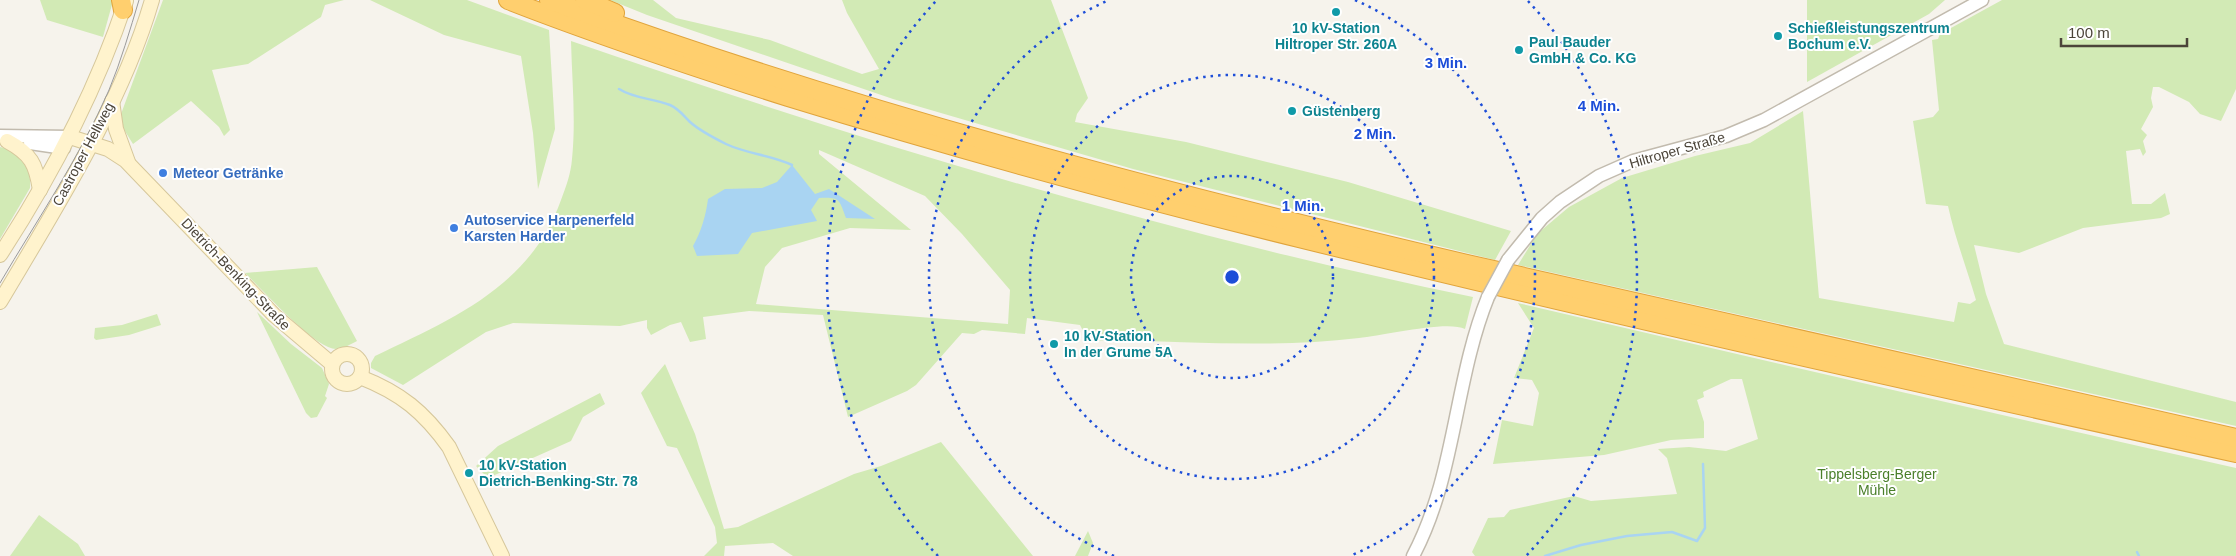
<svg xmlns="http://www.w3.org/2000/svg" width="2236" height="556" font-family="Arial,sans-serif">
<style>
.green{fill:#d2eab5;fill-rule:evenodd}
.water{fill:#a9d4f2}
.lines{fill:none;stroke-linecap:round;stroke-linejoin:round}
.stream{stroke:#a9d4f2;stroke-width:2.5}
.tertiary-casing{stroke:#c2bbae;stroke-width:15}
.secondary-casing{stroke:#d6c79b;stroke-width:16}
.motorway-casing{stroke:#e0a43c;stroke-width:20}
.tertiary{stroke:#fff;stroke-width:12}
.secondary{stroke:#fff3cd;stroke-width:14}
.motorway{stroke:#ffcf6e;stroke-width:18}
.tram{stroke:#9a9a9a;stroke-width:1}
.tertiary-bridge-casing{stroke:#c2bbae;stroke-width:15;stroke-linecap:butt}
.tertiary-bridge{stroke:#fff;stroke-width:12}
.ring{fill:none;stroke:#1d4ed8;stroke-width:2.5;stroke-dasharray:2.5 5}
.culture-dot{fill:#0f9aa8;stroke:#fff;stroke-width:2}
.shop-dot{fill:#3f7fe0;stroke:#fff;stroke-width:2}
.labels{text-anchor:middle;stroke-width:4;stroke-linejoin:round;paint-order:stroke}
.culture-label{font-size:14px;font-weight:bold;fill:#0d838f;stroke:#fff;text-anchor:start}
.street-label{font-size:14px;fill:#4b4439;stroke:#fff}
.shop-label{font-size:14px;font-weight:bold;fill:#366cbe;stroke:#fff;text-anchor:start}
.park-label{font-size:14px;fill:#4a7f2a;stroke:#fff}
.centre{fill:#1d4ed8;stroke:#fff;stroke-width:2.5}
.ring-label{font-size:15px;text-anchor:middle;font-weight:bold;fill:#1d4ed8;stroke:#fff;stroke-width:4;stroke-linejoin:round;paint-order:stroke}
</style>
<rect width="100%" height="100%" fill="#f6f3ec"/>
<g class="green">
<polygon points="40,0 113,0 113,1 103,37 47,20"/>
<polygon points="163,0 344,0 325,5 321,17 248,64 212,70 230,130 224,136 219,127 191,101 133,144 123,128 121,114"/>
<polygon points="370,0 467,0 549,30 555,129 538,189 533,133 521,56 444,35"/>
<polygon points="610,0 653,0 676,18 770,40 862,74 879,69 847,13 842,0 1051,0 1088,98 1077,114 1075,122 1186,142 1348,182 1511,231 1495,260 1133,169 893,99 647,15"/>
<polygon points="1807,0 1945,0 1929,14 1807,82"/>
<path d="M2002,0H2236V89L2221,121L2200,114L2189,102L2159,87H2153L2151,98L2153,107L2141,129L2147,135L2143,141L2146,152L2143,156L2140,149L2126,151L2132,204H2151L2165,193L2170,214L2161,218L2083,228L2019,253L1974,245L1986,294L2004,344L2236,402V426L1518,265L1537,234L1569,207L1622,178L1695,156L1750,143L1803,111L1819,298L1954,322L1958,302L1970,304L1976,300C1967,269 1955,238 1948,206L1926,204L1913,121L1933,117L1939,110L1932,40L1938,39L1940,34Z"/>
<path d="M571,41C867,143 1166,234 1473,297L1465,329C1447,320 1382,336 1359,338C1277,348 1194,342 1111,340L1088,341L1080,325L1027,318L1025,334L982,330L974,334L962,333L916,385L907,391L848,417L823,315L749,311L703,317L706,339L690,342L681,322L670,325L651,335L647,328V320L620,326L513,323L486,332L403,385L371,368V363L375,356C452,319 530,287 561,200C566,187 571,173 572,159C576,120 572,81 571,41ZM819,150L925,196L962,234L1010,290L1008,324L756,304L765,267L782,248L850,228L911,230L819,154Z"/>
<path d="M0,147C20,151 32,168 30,188L0,239Z"/>
<path d="M317,267L357,341C351,344 343,349 336,349C315,349 261,288 245,273Z"/>
<path d="M1518,303C1757,359 1997,414 2236,468V556H1475L1472,552L1488,518L1504,517L1510,510L1574,496L1591,501L1677,494L1667,458L1658,449L1689,447L1726,451L1758,439L1742,379H1731L1703,392L1704,397L1697,400L1704,422V438L1671,440L1604,455L1493,464L1502,420L1533,426L1539,393L1532,380L1514,378L1534,328Z"/>
<polygon points="257,312 291,344 322,368 329,384 325,396 327,398 317,417 311,418 306,413"/>
<polygon points="157,314 161,325 129,335 96,340 94,338 95,328 122,325"/>
<polygon points="665,364 695,434 724,529 738,527 854,474 881,466 941,442 1033,556 793,556 773,543 725,546 724,556 704,556 717,543 715,527 677,448 667,446 641,393"/>
<polygon points="600,393 605,404 583,417 571,441 488,478 476,466 498,446"/>
<polygon points="39,515 78,544 85,556 10,556"/>
<polygon points="1088,531 1093,543 1088,556 1075,556"/>
</g>
<path class="water" d="M792,165L815,194L829,189L875,219L846,218C839,199 840,197 819,198L811,210L817,221L752,233L738,254L697,256L693,246C701,232 706,215 708,199L725,189L762,188L777,182Z"/>
<g class="lines">
<g class="stream">
<path d="M619,89C635,99 652,98 670,105C679,109 683,115 690,122C700,131 714,138 726,144C747,154 771,155 792,165"/>
<polyline points="2137,552 2139,556"/>
<polyline points="1545,556 1581,545 1627,536 1672,532 1697,541 1705,528 1703,464"/>
</g>
<g class="tertiary-casing">
<g id="tertiary">
<polyline points="0,136 70,137"/>
<polyline points="30,143 64,148"/>
<polyline points="1508,260 1542,218 1560,202 1599,176 1633,161 1726,136 1764,120 1982,0"/>
<path d="M1413,556C1456,475 1454,381 1488,297"/>
</g>
</g>
<g class="secondary-casing">
<g id="secondary">
<polyline points="112,101 116,129 128,162"/>
<polyline points="70,137 108,149 125,160 274,315 332,364"/>
<path d="M7,141C31,154 36,164 40,190"/>
<path d="M0,255C52,175 96,91 126,1"/>
<path d="M0,302C55,209 122,104 152,0"/>
<circle cx="347" cy="369" r="15"/>
<path d="M360,377C401,393 424,412 449,447L502,556"/>
</g>
</g>
<g class="motorway-casing">
<g id="motorway">
<polyline points="121,0 123,10"/>
<path d="M508,0C600,36 694,67 788,97C957,149 1128,196 1299,238C1610,315 1923,384 2236,453"/>
<path d="M549,0C848,110 1157,191 1467,264C1722,324 1979,381 2236,438"/>
<polyline points="585,0 615,13"/>
</g>
</g>
<use href="#tertiary" class="tertiary"/>
<use href="#secondary" class="secondary"/>
<use href="#motorway" class="motorway"/>
<path class="tram" d="M0,283C37,220 80,157 109,90C121,61 130,30 139,0"/>
<g class="tertiary-bridge-casing">
<polyline id="tertiary-bridge" points="1488,297 1508,260"/>
</g>
<use href="#tertiary-bridge" class="tertiary-bridge"/>
</g>
<g class="ring">
<circle cx="1232" cy="277" r="101"/>
<circle cx="1232" cy="277" r="202"/>
<path d="M1114 556A303 303 0 0 1 1109 0M1355 0A303 303 0 0 1 1350 556"/>
<path d="M938 556A405 405 0 0 1 936 1M1528 1A405 405 0 0 1 1526 556"/>
</g>
<g class="culture-dot">
<circle cx="1336" cy="12" r="5"/>
<circle cx="1778" cy="36" r="5"/>
<circle cx="1519" cy="50" r="5"/>
<circle cx="1292" cy="111" r="5"/>
<circle cx="1054" cy="344" r="5"/>
<circle cx="469" cy="473" r="5"/>
</g>
<g class="shop-dot">
<circle cx="163" cy="173" r="5"/>
<circle cx="454" cy="228" r="5"/>
</g>
<g class="labels">
<g class="culture-label">
<text x="1336" y="33" text-anchor="middle">10 kV-Station<tspan x="1336" dy="16">Hiltroper Str. 260A</tspan></text>
<text x="1788" y="33">Schießleistungszentrum<tspan x="1788" dy="16">Bochum e.V.</tspan></text>
<text x="1529" y="47">Paul Bauder<tspan x="1529" dy="16">GmbH &amp; Co. KG</tspan></text>
<text x="1302" y="116">Güstenberg</text>
<text x="1064" y="341">10 kV-Station<tspan x="1064" dy="16">In der Grume 5A</tspan></text>
<text x="479" y="470">10 kV-Station<tspan x="479" dy="16">Dietrich-Benking-Str. 78</tspan></text>
</g>
<g class="street-label">
<text transform="translate(1677 150) rotate(-16)" y="5">Hiltroper Straße</text>
<text transform="translate(83 154) rotate(-62)" y="5">Castroper Hellweg</text>
<text transform="translate(236 274) rotate(46)" y="5">Dietrich-Benking-Straße</text>
</g>
<g class="shop-label">
<text x="173" y="178">Meteor Getränke</text>
<text x="464" y="225">Autoservice Harpenerfeld<tspan x="464" dy="16">Karsten Harder</tspan></text>
</g>
<g class="park-label">
<text x="1877" y="479">Tippelsberg-Berger<tspan x="1877" dy="16">Mühle</tspan></text>
</g>
</g>
<circle cx="1232" cy="277" r="8" class="centre"/>
<g class="ring-label">
<text x="1446" y="68">3 Min.</text>
<text x="1599" y="111">4 Min.</text>
<text x="1375" y="139">2 Min.</text>
<text x="1303" y="211">1 Min.</text>
</g>
<path d="M2061 38v8h126v-8" fill="none" stroke="#4b4439" stroke-width="2.5"/>
<text x="2068" y="38" font-size="15" fill="#4b4439" stroke="#ffffff" stroke-width="4" paint-order="stroke">100 m</text>
</svg>
